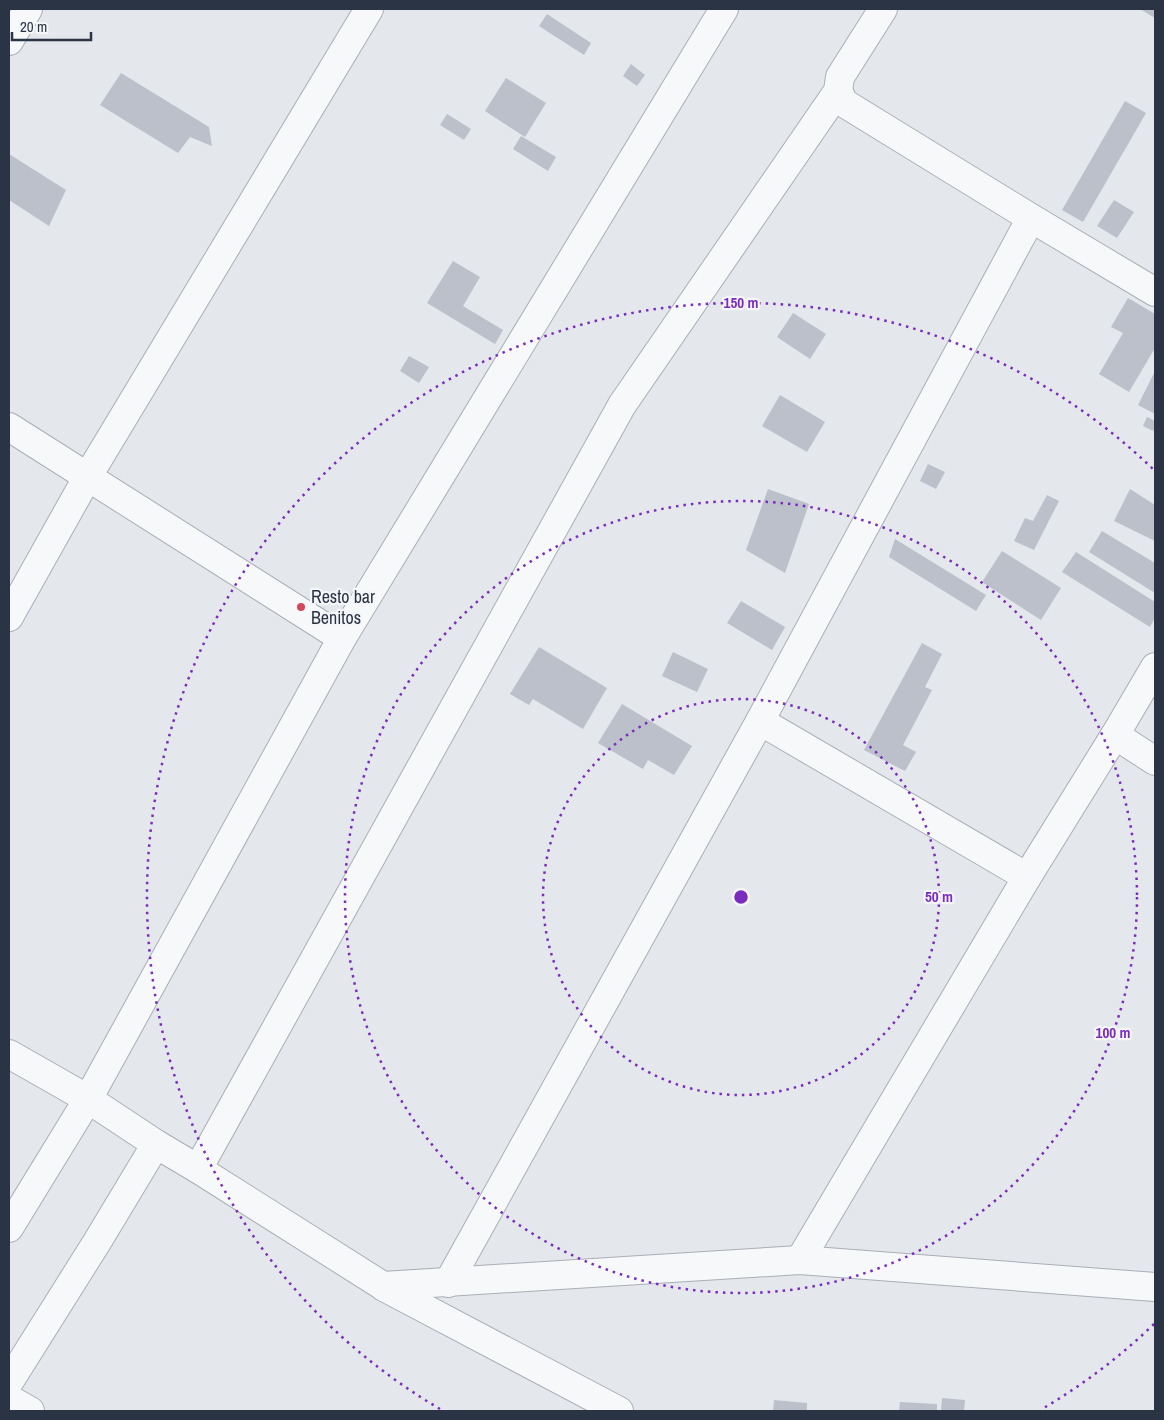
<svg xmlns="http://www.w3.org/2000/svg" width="1164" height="1420" font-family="'Archivo Narrow',sans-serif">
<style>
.building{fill:#bbc0ca}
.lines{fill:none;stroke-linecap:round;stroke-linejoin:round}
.minor-casing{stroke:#a9aeb7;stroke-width:30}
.minor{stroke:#f7f8fa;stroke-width:28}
.ring{fill:none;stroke:#7b2cbf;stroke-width:2.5;stroke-dasharray:2.5 5}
.poi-dot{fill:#d1495b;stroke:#f4f6f9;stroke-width:2}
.labels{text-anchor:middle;stroke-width:4.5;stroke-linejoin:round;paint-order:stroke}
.poi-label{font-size:18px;fill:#2b3445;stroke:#f4f6f9;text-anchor:start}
.centre{fill:#7b2cbf;stroke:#f4f6f9;stroke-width:2.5}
.ring-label{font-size:15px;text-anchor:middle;font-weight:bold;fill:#7b2cbf;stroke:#f4f6f9;stroke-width:4.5;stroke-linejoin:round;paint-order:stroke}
</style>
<rect width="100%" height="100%" fill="#e4e7ec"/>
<g class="building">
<polygon points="1140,9 1155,9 1155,18"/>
<polygon points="547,14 591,43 584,55 539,26"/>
<polygon points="631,64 645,75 637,86 623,76"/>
<polygon points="121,73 209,127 212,146 190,137 178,153 100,105"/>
<polygon points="506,78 546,103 525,137 485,111"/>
<polygon points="1125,101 1146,113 1083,222 1062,210"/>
<polygon points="447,114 471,129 464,140 440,125"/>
<polygon points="521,136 556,157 548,171 513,149"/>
<polygon points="9,154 66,190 49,226 9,200"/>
<polygon points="1114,200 1134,212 1117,238 1097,226"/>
<polygon points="453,261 480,277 463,306 503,330 495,344 427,303"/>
<polygon points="1128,298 1155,314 1155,348 1129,392 1099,374 1123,333 1111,327"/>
<polygon points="793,313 826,334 810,359 777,337"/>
<polygon points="409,356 429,367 419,383 400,371"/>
<polygon points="1155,371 1155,414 1138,405"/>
<polygon points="780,395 825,422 807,452 762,426"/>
<polygon points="1147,417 1155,421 1155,427 1153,431 1143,426"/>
<polygon points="928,464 945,472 936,489 920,481"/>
<polygon points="768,489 809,504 785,573 746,550"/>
<polygon points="1130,489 1155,505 1155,541 1114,521"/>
<polygon points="1047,495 1059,501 1034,550 1014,541 1025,518 1033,521"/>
<polygon points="1102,531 1155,563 1155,593 1089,552"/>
<polygon points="895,539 986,595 976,611 889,557"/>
<polygon points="1002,551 1061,588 1041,620 982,582"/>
<polygon points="1076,552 1155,602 1155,618 1150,627 1062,572"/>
<polygon points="741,601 785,627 772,650 727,623"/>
<polygon points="922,643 942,654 925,687 932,690 903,745 916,752 905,771 864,750"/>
<polygon points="539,647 607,688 583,729 533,699 529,705 510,694"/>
<polygon points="673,652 708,669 697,692 662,676"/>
<polygon points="622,704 692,746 674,775 648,760 643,769 598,743"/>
<polygon points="942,1398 965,1400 964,1411 941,1411"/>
<polygon points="774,1400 807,1403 807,1411 773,1411"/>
<polygon points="900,1402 937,1404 937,1411 899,1411"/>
</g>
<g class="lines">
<g class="minor-casing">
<g id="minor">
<polyline points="9,41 28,9"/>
<polyline points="838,91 844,103 1031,218 1155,292"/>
<polyline points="9,427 342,638"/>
<polyline points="9,617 88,476 369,9"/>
<polyline points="760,721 1027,877"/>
<polyline points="1115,735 1155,761"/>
<polyline points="9,1054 88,1099 156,1144 198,1169 383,1286 800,1260 1155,1287"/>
<polyline points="198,1169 622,405 838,91 840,77 883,9"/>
<polyline points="9,1228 88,1099 342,638 724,9"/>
<polyline points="800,1260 1027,877 1115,735 1155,667"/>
<polyline points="448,1283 760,721 1031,218"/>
<polyline points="384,1287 619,1411"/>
<polyline points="9,1382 97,1242 156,1144"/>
<polyline points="9,1399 30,1411"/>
</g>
</g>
<use href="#minor" class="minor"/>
</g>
<g class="ring">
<circle cx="741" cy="897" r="198"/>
<circle cx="741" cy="897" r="396"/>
<path d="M1154 1324A594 594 0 0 1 1042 1409M440 1409A594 594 0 1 1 1154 470"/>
</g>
<circle class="poi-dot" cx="301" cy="607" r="5"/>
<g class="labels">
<g class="poi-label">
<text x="311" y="603">Resto bar<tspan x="311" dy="21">Benitos</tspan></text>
</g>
</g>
<circle cx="741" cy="897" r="8" class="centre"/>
<g class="ring-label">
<text x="741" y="308">150 m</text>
<text x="939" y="902">50 m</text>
<text x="1113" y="1038">100 m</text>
</g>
<rect width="1164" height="1420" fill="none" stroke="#2b3445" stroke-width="20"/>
<path d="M12 32v8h79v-8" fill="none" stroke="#2b3445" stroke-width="2.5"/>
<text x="20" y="32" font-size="15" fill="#2b3445" stroke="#f4f6f9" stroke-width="4" paint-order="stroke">20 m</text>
</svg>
